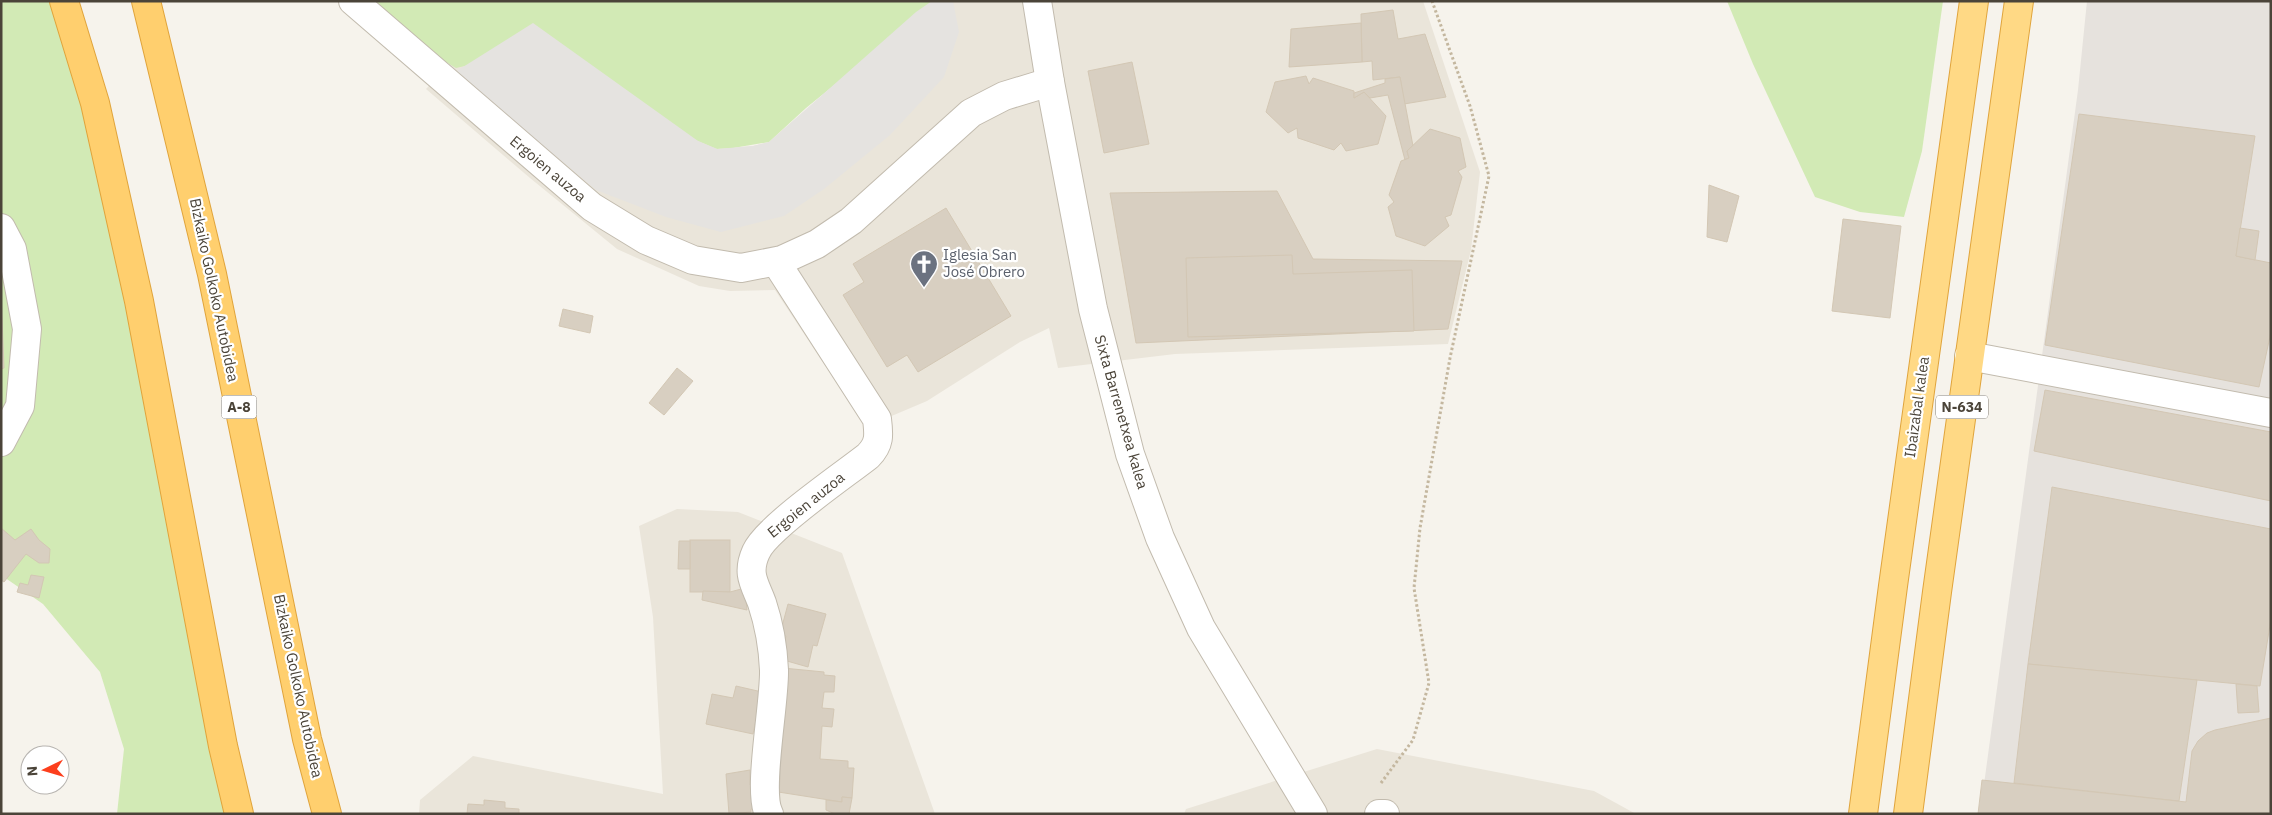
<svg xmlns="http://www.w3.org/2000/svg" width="2272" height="815" font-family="'IBM Plex Sans',sans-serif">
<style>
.residential{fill:#eae5da}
.industrial{fill:#e6e2dd}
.green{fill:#d2eab5}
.parking{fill:#e5e3e0}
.building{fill:#d8cfc1;stroke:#d3c7b4}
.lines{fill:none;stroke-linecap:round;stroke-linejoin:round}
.minor-casing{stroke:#c2bbae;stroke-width:30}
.trunk-casing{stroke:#e0a43c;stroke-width:30}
.motorway-casing{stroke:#e0a43c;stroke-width:30}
.path{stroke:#c4b79f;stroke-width:3;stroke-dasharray:2.5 2.5;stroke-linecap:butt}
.minor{stroke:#fff;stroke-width:28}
.trunk{stroke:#ffd985;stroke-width:28}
.motorway{stroke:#ffcf6e;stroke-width:28}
.labels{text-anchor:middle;stroke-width:4.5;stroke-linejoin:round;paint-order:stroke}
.shield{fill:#fff;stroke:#817c74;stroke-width:1}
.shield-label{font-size:14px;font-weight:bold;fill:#4b4439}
.street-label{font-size:15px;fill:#4b4439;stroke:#fff}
.worship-label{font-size:15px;fill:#5b616d;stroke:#fff;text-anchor:start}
</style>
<rect width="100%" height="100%" fill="#f6f3ec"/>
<g class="residential">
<polygon points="932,1 1423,1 1480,172 1471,250 1448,344 1175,354 1058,368 1049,328 1020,342 927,401 868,426 822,361 775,290 730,291 699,286 617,249 530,178 426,89 452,61 533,23 717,149 753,146 769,142"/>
<polygon points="677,509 738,512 842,553 935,814 419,814 420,800 473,756 663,794 653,617 639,526"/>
<polygon points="1377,749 1594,791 1636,814 1184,814 1186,809"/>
</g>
<polygon class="industrial" points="2087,1 2271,1 2271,814 1980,814 2078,90"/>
<g class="green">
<polygon points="1,1 63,1 231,814 117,814 124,749 100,672 43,604 1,575"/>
<polygon points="341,1 938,1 806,108 769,142 733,148 717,149 698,141 516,54 456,68"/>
<polygon points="1727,1 1943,1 1922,151 1904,217 1860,212 1815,197 1753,64"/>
</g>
<polygon class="parking" points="932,1 953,1 959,32 944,77 890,135 824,189 784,216 721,232 666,217 596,190 455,72 533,23 698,141 717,149 753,146 769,142 916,12"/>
<g class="building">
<polygon points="1393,10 1398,39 1425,34 1446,97 1404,104 1400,77 1373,80 1372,61 1362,62 1361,14"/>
<polygon points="1361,23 1362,62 1289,67 1291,29"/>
<polygon points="1132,62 1149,144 1104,153 1088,71"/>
<polygon points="1306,76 1309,84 1313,78 1354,91 1354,98 1364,92 1386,116 1378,144 1346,151 1341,143 1334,150 1298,138 1297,128 1288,133 1266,112 1275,82"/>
<polygon points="1400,77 1413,146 1407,151 1409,158 1405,160 1388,95 1370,98 1364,92 1354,98 1354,93 1385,83 1385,79"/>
<polygon points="2079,114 2255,136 2236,256 2271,263 2271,332 2259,387 2045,345"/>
<polygon points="1430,129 1460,138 1466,167 1458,171 1462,177 1451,215 1445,217 1449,226 1425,246 1396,236 1388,207 1394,202 1389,195 1401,161 1409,158 1407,151"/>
<polygon points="1709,185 1739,196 1727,242 1707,237"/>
<polygon points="1277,191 1313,259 1462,261 1448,329 1136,343 1110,193"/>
<polygon points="946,208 1011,316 918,372 907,355 887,367 843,295 864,282 853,264"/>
<polygon points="1843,219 1901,226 1890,318 1832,311"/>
<polygon points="2240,228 2259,231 2255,260 2236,256"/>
<polygon points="1292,255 1293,274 1412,270 1414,331 1188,337 1186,258"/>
<polygon points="1,293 4,368 1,369"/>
<polygon points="563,309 593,316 590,333 559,326"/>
<polygon points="677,368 693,381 664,415 649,403"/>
<polygon points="2045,390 2271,432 2271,501 2034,451"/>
<polygon points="2052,487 2271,529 2271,619 2260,686 2028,664"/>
<polygon points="1,528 15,540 31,529 39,540 50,549 49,563 39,563 26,554 4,582 1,580"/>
<rect x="690" y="540" width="40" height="52"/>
<polygon points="679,541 690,541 690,569 678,569"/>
<polygon points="31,575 44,577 39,598 17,592 20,583 28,585"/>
<polygon points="745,588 747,610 702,600 703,591 730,592"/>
<polygon points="788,604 826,614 817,646 813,645 808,667 780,659 786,636 780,634"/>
<polygon points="2028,664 2197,680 2179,801 2014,783"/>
<polygon points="783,668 824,672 824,675 835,676 834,692 824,692 822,708 834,709 832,727 822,726 820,759 848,761 848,768 854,768 852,798 842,797 842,802 772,791"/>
<polygon points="2236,684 2257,686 2259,712 2238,713"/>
<polygon points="736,686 762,692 753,734 706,724 712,694 733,698"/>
<polygon points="2271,718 2271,814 1978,814 1982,780 2186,802 2192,751 2198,741 2207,733 2215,730"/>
<polygon points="750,770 750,785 756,785 758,809 751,809 751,812 729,814 726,774"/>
<polygon points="842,797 852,798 849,814 835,814 826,810 826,800 842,802"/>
<polygon points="484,800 505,802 505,808 519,809 519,814 467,814 468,804 484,805"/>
</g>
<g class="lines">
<g class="minor-casing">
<g id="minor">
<polyline points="353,1 592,207 646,240 693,260 741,268 782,260 817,244 851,221 971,113 1004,96 1050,82"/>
<polyline points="1037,1 1050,82 1093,309 1130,454 1160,538 1201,628 1313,814"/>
<polyline points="1,228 12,249 27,329 20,406 1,442"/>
<polyline points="1969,356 2271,413"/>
<path d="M769,814C757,792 775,702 774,670C773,648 769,624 762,603C755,584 746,574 756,552C766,528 844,475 868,456C880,444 879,435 877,419L776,262"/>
<polyline points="1379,814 1385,814"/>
</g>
</g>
<g class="trunk-casing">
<g id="trunk">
<polyline points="1863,814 1893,586 1974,1"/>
<polyline points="1908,814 1937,592 2019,1"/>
</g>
</g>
<g class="motorway-casing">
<g id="motorway">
<polyline points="64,1 95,103 139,301 223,746 239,814"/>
<polyline points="146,1 212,274 307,739 327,814"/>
</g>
</g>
<polyline class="path" points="1381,783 1413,740 1429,683 1414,588 1420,528 1450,358 1489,176 1470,106 1432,1"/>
<use href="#minor" class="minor"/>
<use href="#trunk" class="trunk"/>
<use href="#motorway" class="motorway"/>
</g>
<defs>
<g id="church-pin" transform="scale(1.4375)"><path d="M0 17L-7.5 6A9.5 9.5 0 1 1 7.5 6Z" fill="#6b7280" stroke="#fff"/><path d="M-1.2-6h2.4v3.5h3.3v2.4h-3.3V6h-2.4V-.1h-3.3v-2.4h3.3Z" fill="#fff"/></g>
</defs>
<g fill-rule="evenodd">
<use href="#church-pin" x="924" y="264"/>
</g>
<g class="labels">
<g class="shield">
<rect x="221.5" y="395.5" width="35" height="23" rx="4"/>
<rect x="1936" y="395.5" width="52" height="23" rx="4"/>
</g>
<g class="shield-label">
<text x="239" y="412">A-8</text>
<text x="1962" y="412">N-634</text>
</g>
<g class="street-label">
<text transform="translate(548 169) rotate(40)" y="5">Ergoien auzoa</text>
<text transform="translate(214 290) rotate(78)" y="5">Bizkaiko Golkoko Autobidea</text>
<text transform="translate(1917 407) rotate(-82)" y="5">Ibaizabal kalea</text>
<text transform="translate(1121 412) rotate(74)" y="5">Sixta Barrenetxea kalea</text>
<text transform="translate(806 505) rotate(-39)" y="5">Ergoien auzoa</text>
<text transform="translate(298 686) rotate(78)" y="5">Bizkaiko Golkoko Autobidea</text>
</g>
<g class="worship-label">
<text x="943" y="260">Iglesia San<tspan x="943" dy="17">José Obrero</tspan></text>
</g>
</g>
<rect width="2272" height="815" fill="none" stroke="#4b4439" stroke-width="5"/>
<g transform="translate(45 770) rotate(265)"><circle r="24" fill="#ffffff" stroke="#b7b4b0"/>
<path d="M0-4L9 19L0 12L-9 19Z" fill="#fc3f1d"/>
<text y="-8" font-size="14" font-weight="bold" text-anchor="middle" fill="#4b4439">N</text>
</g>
</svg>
